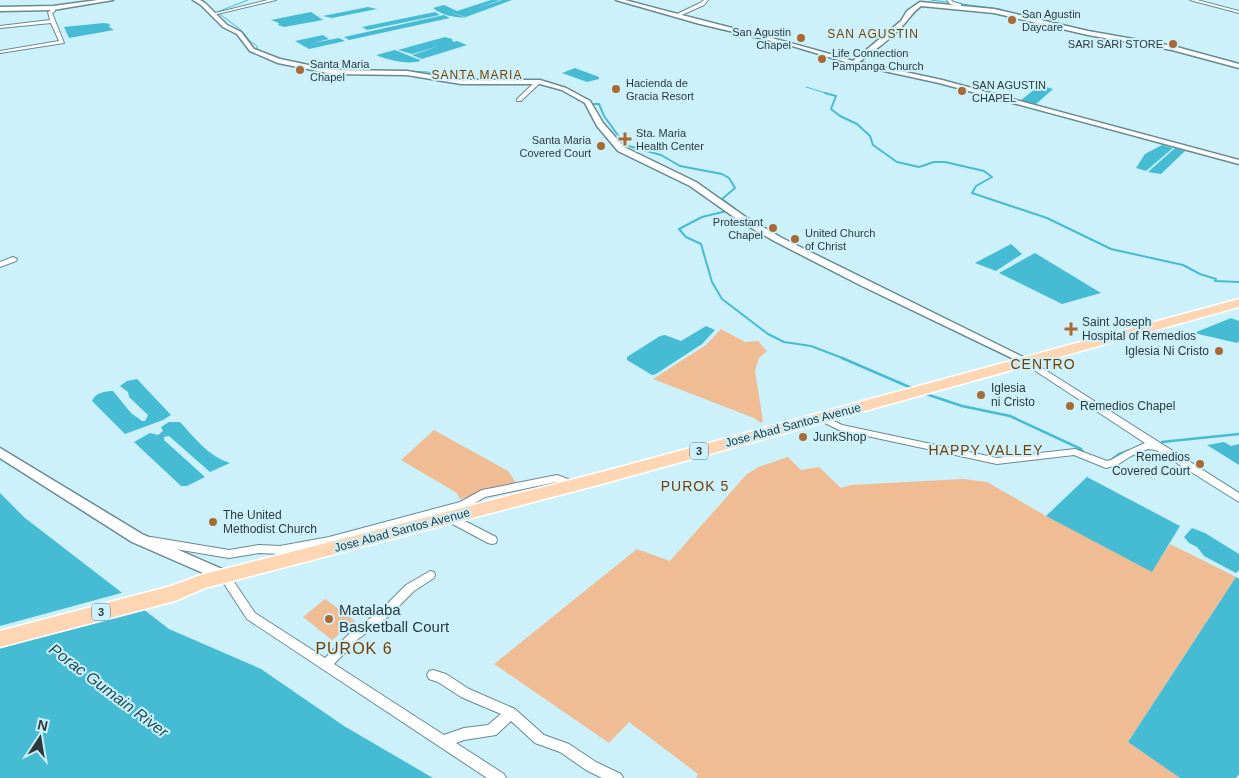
<svg xmlns="http://www.w3.org/2000/svg" width="1239" height="778" font-family="Helvetica,sans-serif">
<style>
.green{fill:#efbc93}
.water{fill:#46bcd4}
.pier{fill:#ccf1fa}
.lines{fill:none;stroke-linecap:round;stroke-linejoin:round}
.stream-far2{stroke:#46bcd4;stroke-width:1}
.stream-far1{stroke:#46bcd4;stroke-width:2}
.stream{stroke:#46bcd4;stroke-width:2.5}
.minor-casing{stroke:#688a92;stroke-width:2}
.tertiary-casing{stroke:#688a92;stroke-width:3}
.trunk-casing{stroke:#fff;stroke-width:3}
.minor{fill:#fff;fill-rule:evenodd}
.tertiary{fill:#fff;fill-rule:evenodd}
.trunk{fill:#fed6b4;fill-rule:evenodd}
.poi-dot{fill:#a96a31;stroke:#ccf1fa;stroke-width:2}
.labels{text-anchor:middle;stroke-width:4;stroke-linejoin:round;paint-order:stroke}
.far-poi-label{font-size:11px;fill:#2c3a3e;stroke:#ccf1fa;text-anchor:start}
.shield{fill:#ccf1fa;stroke:#5c7176;stroke-width:1}
.shield-label{font-size:11px;font-weight:bold;fill:#2c3a3e}
.far-quarter-label{font-size:12px;letter-spacing:1px;fill:#743e00;stroke:#ccf1fa}
.poi-label{font-size:12px;fill:#2c3a3e;stroke:#ccf1fa;text-anchor:start}
.street-label{font-size:12px;fill:#2c3a3e;stroke:#ccf1fa}
.neighbourhood-label{font-size:14px;letter-spacing:1px;fill:#743e00;stroke:#ccf1fa}
.near-poi-label{font-size:15px;fill:#2c3a3e;stroke:#ccf1fa;text-anchor:start}
.near-neighbourhood-label{font-size:16px;letter-spacing:1px;fill:#743e00;stroke:#ccf1fa}
.near-water-label{font-size:16px;font-style:italic;fill:#1e505a;stroke:#ccf1fa}
</style>
<rect width="100%" height="100%" fill="#ccf1fa"/>
<g class="green">
<polygon points="721,329 745,342 758,341 767,351 759,358 755,371 763,421 761,423 754,418 653,379 706,345"/>
<polygon points="434,430 508,471 517,484 460,499 457,493 401,460"/>
<polygon points="788,457 801,470 819,467 841,488 851,485 963,479 987,482 1046,516 1152,571 1170,544 1236,577 1128,742 1180,778 696,778 698,774 629,722 609,743 494,664 637,549 670,561 746,475 758,467"/>
<polygon points="325,599 355,621 332,640 303,617"/>
</g>
<g class="water">
<path d="M491,0H500L475,9L502,0H512L466,17L450,12L467,18C454,17 443,16 433,8L444,5L457,11Z"/>
<polygon points="368,7 377,9 332,18 323,16"/>
<polygon points="311,12 323,20 284,27 278,25 279,23 271,20"/>
<polygon points="435,12 440,15 367,30 362,27"/>
<polygon points="444,15 450,18 349,40 344,37"/>
<polygon points="104,23 110,24 109,27 114,30 69,38 64,27"/>
<polygon points="323,35 329,39 313,43 339,38 345,41 309,49 295,41"/>
<polygon points="445,37 452,39 453,42 457,41 467,45 422,59 412,55 439,46 412,54 398,50"/>
<path d="M395,50L420,60V61C407,65 388,60 376,55Z"/>
<polygon points="575,68 599,77 599,79 587,82 562,73"/>
<polygon points="1040,85 1053,89 1035,105 1020,101"/>
<polygon points="1162,145 1173,148 1146,171 1136,168 1145,154"/>
<polygon points="1175,148 1185,151 1161,174 1148,172"/>
<polygon points="1011,244 1022,254 996,271 975,263"/>
<polygon points="1035,253 1101,293 1062,304 999,273"/>
<polygon points="1231,318 1239,321 1239,341 1237,343 1194,333"/>
<polygon points="706,326 715,330 702,344 656,374 652,375 627,360 627,357 660,336 665,335 681,341"/>
<path d="M137,379L171,415L163,420L125,434L92,401C95,393 105,391 113,391L131,413L142,421H145L148,415L129,397L128,392L120,386L127,381Z"/>
<path d="M169,422H180C195,438 208,456 230,463L210,472L169,436L164,437V440L205,477L187,486H181L134,442L150,433L158,435L163,431L161,427Z"/>
<polygon points="1224,442 1231,446 1239,444 1239,465 1207,445"/>
<polygon points="1087,477 1180,526 1152,572 1046,516"/>
<polygon points="0,493 25,518 169,629 261,669 344,726 433,778 0,778"/>
<polygon points="1192,528 1205,533 1239,554 1239,570 1236,573 1204,556 1197,547 1189,543 1184,537"/>
<polygon points="1236,577 1239,579 1239,774 1236,778 1180,778 1128,742"/>
</g>
<polygon class="pier" points="125,592 143,606 0,645 0,626"/>
<g class="lines">
<g class="stream-far2">
<polyline points="248,0 217,12 241,30 250,41 256,45 258,50 264,53"/>
<polyline points="931,0 1000,9 1022,16"/>
<polyline points="1076,28 1100,33"/>
<polyline points="1182,48 1239,63"/>
<polyline points="272,56 293,62"/>
<polyline points="315,67 380,71"/>
<polyline points="408,71 428,72 446,78"/>
<polyline points="806,87 829,94"/>
</g>
<g class="stream-far1">
<polyline points="825,93 836,96 831,109 840,116 857,124 870,136 873,145 897,162 919,167 934,162 945,162 984,171 992,177 976,186 972,193 1047,218 1111,249 1183,265 1200,274 1216,279 1215,281 1239,282"/>
<polyline points="590,104 599,104 604,116 625,145 661,155 680,166 722,174 729,178 735,188 722,199 735,209 702,217 679,229 686,237 701,244 712,282 722,299 768,334 784,342 811,346 845,359"/>
</g>
<g class="stream">
<polyline points="842,358 914,389"/>
<polyline points="923,393 962,406 1010,416 1081,449 1085,454"/>
<polyline points="1162,442 1239,434"/>
<polyline points="1107,463 1119,454 1128,451"/>
</g>
<g class="minor-casing">
<g id="minor">
<polygon points="268,0 276,0 213,15 211,14"/>
<polygon points="704,0 708,0 704,5 677,17 673,16 700,3"/>
<polygon points="947,0 951,0 953,2 961,4 961,7 957,8 957,6 950,4"/>
<polygon points="1190,0 1197,0 1239,11 1239,13"/>
<polygon points="51,7 55,8 55,11 52,13 64,43 0,53 0,51 59,41 51,23 0,28 0,26 50,20 48,12 51,10"/>
<polygon points="536,81 541,82 521,101 517,101 517,99"/>
<polygon points="13,257 17,259 16,261 0,267 0,262"/>
<polygon points="1028,359 1239,493 1239,502 1156,450 1148,449 1131,456 1117,465 1106,468 1074,455 997,464 839,430 817,419 815,417 820,414 842,425 997,458 1075,449 1107,461 1111,460 1125,452 1145,443 1025,364 1024,362"/>
<polygon points="557,475 568,479 573,486 571,488 565,488 562,483 556,482 485,497 467,508 449,513 329,545 280,554 259,553 229,558 151,545 147,544 146,541 147,538 151,537 229,550 259,545 280,546 329,537 460,502 482,490"/>
<polygon points="449,513 496,537 497,540 496,543 492,544 488,543 445,520 444,517 445,514"/>
<polygon points="430,571 434,572 435,575 434,578 414,591 388,617 358,639 334,664 444,735 464,728 488,725 501,714 461,697 438,682 429,679 427,675 429,671 433,670 446,674 469,689 515,709 544,735 569,744 596,762 621,774 623,778 602,778 586,770 560,752 535,743 511,721 496,735 464,740 456,743 504,774 506,778 487,778 247,619 219,576 220,573 224,572 228,573 255,613 325,658 350,633 380,611 406,585"/>
</g>
</g>
<g class="tertiary-casing">
<g id="tertiary">
<polygon points="98,0 113,0 53,10 0,11 0,7 53,6"/>
<polygon points="193,0 200,0 205,3 227,25 241,32 254,49 280,59 332,70 407,71 461,80 540,80 566,88 590,101 603,123 624,147 696,182 747,218 782,238 1033,362 1028,365 1024,364 862,286 776,242 741,222 690,186 618,151 597,126 585,103 562,90 540,84 461,84 407,75 332,74 278,63 250,51 237,34 223,27 201,5"/>
<path d="M616,0H625C701,21 778,38 853,61L901,21L907,11L920,2L994,9L1088,31L1173,46L1239,64V68L1172,50L1088,35L994,13L921,6C913,12 911,16 905,23C893,38 874,50 859,62L942,80L1239,160V164L939,83L852,64L789,45L700,24Z"/>
<polygon points="0,448 142,534 229,572 231,576 229,580 224,582 219,580 132,542 0,458"/>
</g>
</g>
<g class="trunk-casing">
<polygon id="trunk" points="1239,299 1239,307 598,485 205,588 175,601 0,647 0,631 171,586 201,575 598,473"/>
</g>
<use href="#minor" class="minor"/>
<use href="#tertiary" class="tertiary"/>
<use href="#trunk" class="trunk"/>
</g>
<g class="poi-dot">
<circle cx="1012" cy="20" r="5"/>
<circle cx="801" cy="38" r="5"/>
<circle cx="1173" cy="44" r="5"/>
<circle cx="822" cy="59" r="5"/>
<circle cx="300" cy="70" r="5"/>
<circle cx="616" cy="89" r="5"/>
<circle cx="962" cy="91" r="5"/>
<path d="M622.5 131.5h5v5h5v5h-5v5h-5v-5h-5v-5h5z"/>
<circle cx="601" cy="146" r="5"/>
<circle cx="773" cy="228" r="5"/>
<circle cx="795" cy="239" r="5"/>
<path d="M1068.5 321.5h5v5h5v5h-5v5h-5v-5h-5v-5h5z"/>
<circle cx="1219" cy="351" r="5"/>
<circle cx="981" cy="395" r="5"/>
<circle cx="1070" cy="406" r="5"/>
<circle cx="803" cy="437" r="5"/>
<circle cx="1200" cy="464" r="5"/>
<circle cx="213" cy="522" r="5"/>
<circle cx="329" cy="619" r="5"/>
</g>
<g class="labels">
<g class="far-poi-label">
<text x="1022" y="18">San Agustin<tspan x="1022" dy="13">Daycare</tspan></text>
<text x="791" y="36" text-anchor="end">San Agustin<tspan x="791" dy="13">Chapel</tspan></text>
<text x="1163" y="48" text-anchor="end">SARI SARI STORE</text>
<text x="832" y="57">Life Connection<tspan x="832" dy="13">Pampanga Church</tspan></text>
<text x="310" y="68">Santa Maria<tspan x="310" dy="13">Chapel</tspan></text>
<text x="626" y="87">Hacienda de<tspan x="626" dy="13">Gracia Resort</tspan></text>
<text x="972" y="89">SAN AGUSTIN<tspan x="972" dy="13">CHAPEL</tspan></text>
<text x="636" y="137">Sta. Maria<tspan x="636" dy="13">Health Center</tspan></text>
<text x="591" y="144" text-anchor="end">Santa Maria<tspan x="591" dy="13">Covered Court</tspan></text>
<text x="763" y="226" text-anchor="end">Protestant<tspan x="763" dy="13">Chapel</tspan></text>
<text x="805" y="237">United Church<tspan x="805" dy="13">of Christ</tspan></text>
</g>
<g class="shield">
<rect x="690" y="442.5" width="18" height="17" rx="4"/>
<rect x="92" y="603.5" width="18" height="17" rx="4"/>
</g>
<g class="shield-label">
<text x="699" y="455">3</text>
<text x="101" y="616">3</text>
</g>
<g class="far-quarter-label">
<text x="873" y="38">SAN AGUSTIN</text>
<text x="477" y="79">SANTA MARIA</text>
</g>
<g class="poi-label">
<text x="1082" y="326">Saint Joseph<tspan x="1082" dy="14">Hospital of Remedios</tspan></text>
<text x="1209" y="355" text-anchor="end">Iglesia Ni Cristo</text>
<text x="991" y="392">Iglesia<tspan x="991" dy="14">ni Cristo</tspan></text>
<text x="1080" y="410">Remedios Chapel</text>
<text x="813" y="441">JunkShop</text>
<text x="1190" y="461" text-anchor="end">Remedios<tspan x="1190" dy="14">Covered Court</tspan></text>
<text x="223" y="519">The United<tspan x="223" dy="14">Methodist Church</tspan></text>
</g>
<g class="street-label">
<text transform="translate(793 425) rotate(-15)" y="4">Jose Abad Santos Avenue</text>
<text transform="translate(402 530) rotate(-15)" y="4">Jose Abad Santos Avenue</text>
</g>
<g class="neighbourhood-label">
<text x="1043" y="369">CENTRO</text>
<text x="986" y="455">HAPPY VALLEY</text>
<text x="695" y="491">PUROK 5</text>
</g>
<g class="near-poi-label">
<text x="339" y="615">Matalaba<tspan x="339" dy="17">Basketball Court</tspan></text>
</g>
<g class="near-neighbourhood-label">
<text x="354" y="654">PUROK 6</text>
</g>
<g class="near-water-label">
<text transform="translate(109 690) rotate(37)" y="6">Porac Gumain River</text>
</g>
</g>
<g transform="translate(40 738) rotate(12)" stroke="#ccf1fa" stroke-width="4" paint-order="stroke">
<path d="M0-4L9 19L0 12L-9 19Z" fill="#2c3a3e"/>
<text y="-8" font-size="14" font-weight="bold" text-anchor="middle" fill="#2c3a3e">N</text>
</g>
</svg>
